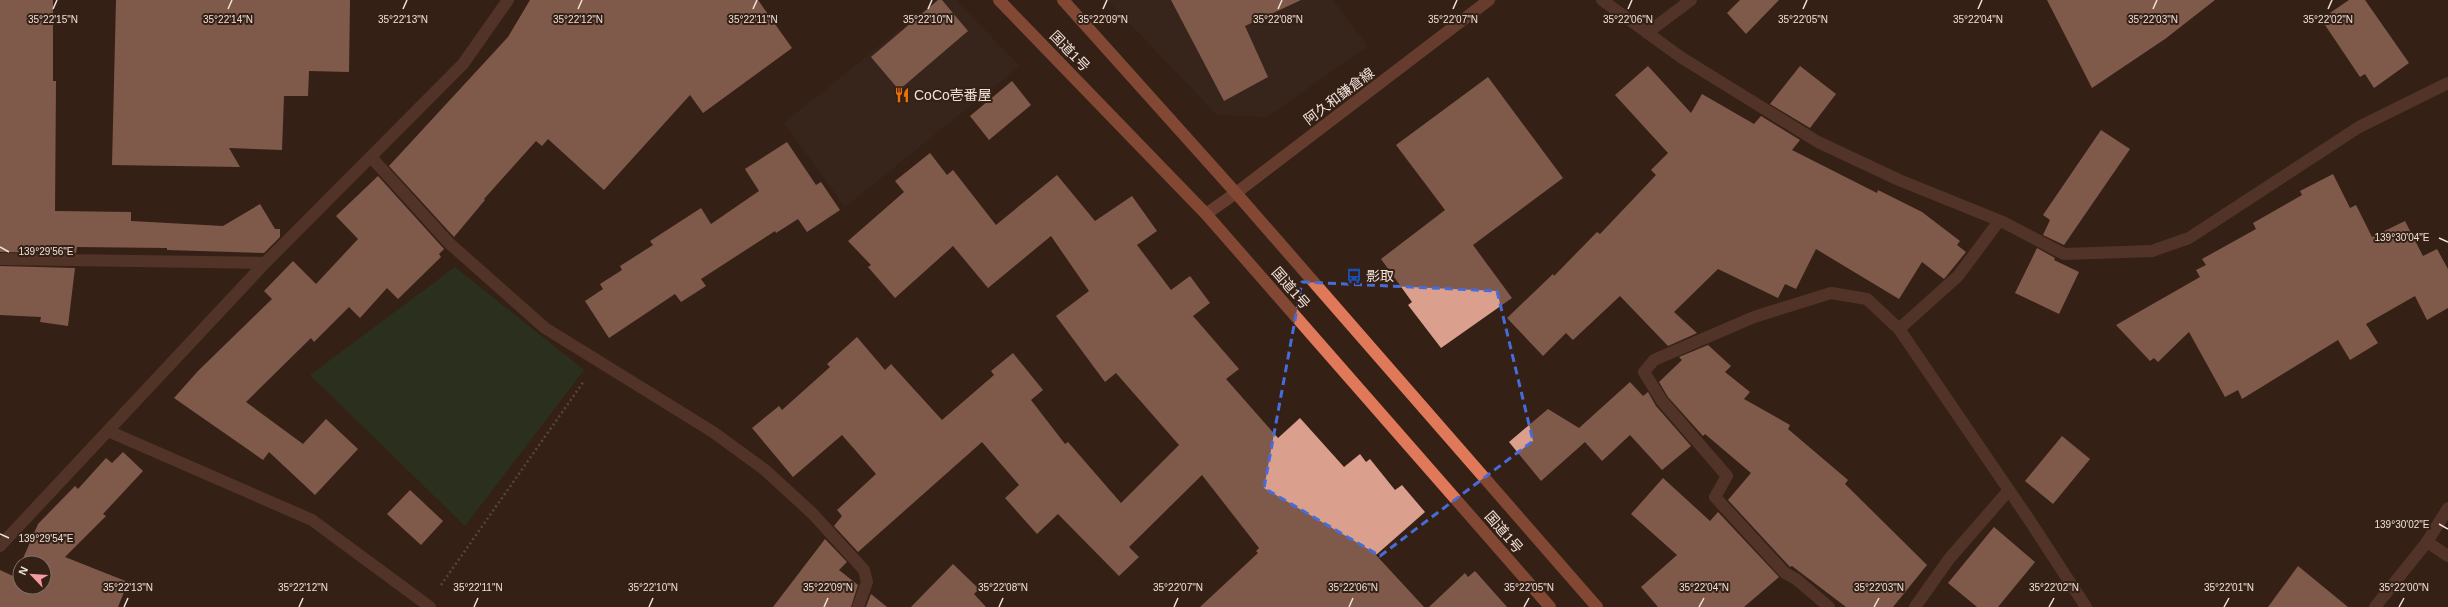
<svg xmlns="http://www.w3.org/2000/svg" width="2448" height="607" font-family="Arial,'Noto Sans JP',sans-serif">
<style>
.commercial{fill:#3a2822}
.green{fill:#1d4229}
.building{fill:#da9f8d}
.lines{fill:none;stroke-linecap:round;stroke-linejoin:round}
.path{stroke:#827067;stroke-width:2.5;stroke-dasharray:2 3;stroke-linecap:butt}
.lane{stroke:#744b3d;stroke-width:12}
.street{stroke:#744b3d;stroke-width:12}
.secondary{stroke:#9f5e49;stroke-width:12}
.highway{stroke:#df7959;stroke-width:12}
.marked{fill:none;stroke:#476cd9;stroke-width:3;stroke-dasharray:8 5;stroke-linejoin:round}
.ticks{fill:none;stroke:#f0e2db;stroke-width:1.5}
.labels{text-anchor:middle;stroke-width:4;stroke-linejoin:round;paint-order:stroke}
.street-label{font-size:14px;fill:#f0e2db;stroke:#342015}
.poi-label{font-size:14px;fill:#f0e2db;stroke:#342015;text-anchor:start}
.ticks-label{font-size:10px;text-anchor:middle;fill:#f0e2db;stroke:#342015;stroke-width:4;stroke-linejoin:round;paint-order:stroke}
</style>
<rect width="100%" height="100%" fill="#342015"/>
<g class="commercial">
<polygon points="936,0 956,0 1020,66 845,207 784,123"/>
<polygon points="1107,0 1333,0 1368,46 1267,117 1217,115"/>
</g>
<polygon class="green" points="455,267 584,370 465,526 310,375"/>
<g class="building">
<polygon points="0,0 53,0 53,81 56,81 55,211 131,212 131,221 223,226 260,204 275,229 280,229 280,237 264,253 167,250 167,248 77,247 76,253 0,252"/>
<polygon points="116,0 350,0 349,72 309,71 308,96 284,96 282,150 229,148 240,167 112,165"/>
<polygon points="530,0 758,0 792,48 703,113 690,95 604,190 548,139 542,146 536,141 484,199 485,200 454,237 389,166 508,37"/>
<polygon points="938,0 942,0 968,31 899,90 871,57"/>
<polygon points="1171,0 1301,0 1245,26 1268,77 1224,101"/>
<polygon points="1740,0 1779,0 1746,34 1727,13"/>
<polygon points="2047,0 2215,0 2165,39 2092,88"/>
<polygon points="2349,0 2365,0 2409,63 2374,88 2365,74 2360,77 2321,19"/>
<polygon points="1648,66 1691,113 1702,94 1754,124 1761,116 1800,140 1792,150 1877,193 1878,190 1922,212 1960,241 1957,245 1966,252 1944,279 1922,262 1899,299 1816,249 1796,289 1785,284 1778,298 1718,269 1674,312 1697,333 1668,346 1620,296 1573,340 1566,333 1543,356 1507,318 1553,274 1554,276 1597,232 1600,234 1656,175 1651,170 1668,153 1615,95"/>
<polygon points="1800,66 1836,94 1810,128 1770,104"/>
<polygon points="1488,77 1563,178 1473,245 1512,298 1441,348 1408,305 1412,302 1381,259 1445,210 1396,145"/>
<polygon points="1012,81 1031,105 989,140 970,116"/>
<polygon points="2101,130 2130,149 2064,245 2043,235 2050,220 2043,215"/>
<polygon points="787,142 816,185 821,182 840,210 807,232 798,219 776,233 775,231 701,279 706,286 681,302 675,294 609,338 585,301 603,289 600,284 622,270 620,266 653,245 650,241 701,208 711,224 759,191 745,169"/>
<polygon points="930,153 947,175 953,170 996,225 1057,175 1095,221 1132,196 1157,231 1137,245 1171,290 1190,276 1210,303 1193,316 1239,369 1226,379 1278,438 1300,418 1344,467 1360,454 1366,462 1370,459 1395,490 1402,485 1425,512 1376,555 1424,607 1200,607 1258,553 1256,551 1259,548 1202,475 1129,547 1139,557 1119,576 1058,514 1037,534 1005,498 1019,485 982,442 858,552 834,526 842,516 837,510 876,474 842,435 793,477 752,428 779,406 782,410 830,367 827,364 857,337 885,370 891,364 942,420 994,375 991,371 1013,353 1043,390 1031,400 1065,444 1068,442 1121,503 1179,445 1116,373 1105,382 1056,316 1089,291 1051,236 988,288 953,246 895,298 868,267 871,265 848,241 904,192 895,181"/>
<polygon points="2333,174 2350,208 2356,205 2372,237 2405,221 2423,256 2437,249 2448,269 2448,308 2427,320 2415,296 2366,324 2378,343 2350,360 2338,340 2242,399 2238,390 2225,397 2189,332 2158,362 2154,358 2150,361 2116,325 2200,277 2196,270 2206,265 2202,259 2256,229 2253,223 2302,195 2300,191"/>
<polygon points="378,176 444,249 439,254 441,257 398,299 387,288 360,318 349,307 314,342 311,338 246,402 303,444 326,419 358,449 315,495 269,452 263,460 174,398 198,371 272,299 264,291 293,261 316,284 358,239 336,216"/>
<polygon points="2037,248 2055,258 2054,260 2079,272 2059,314 2015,293"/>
<polygon points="0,266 75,268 68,326 40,322 41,317 0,315"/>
<polygon points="1708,345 1731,366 1725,372 1750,392 1744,399 1790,425 1788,429 1848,480 1845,484 1927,565 1893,607 1846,607 1792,566 1790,567 1728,500 1751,473 1705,434 1703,436 1668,397 1659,382 1682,360 1679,357"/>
<polygon points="1630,382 1643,396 1648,392 1656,406 1691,446 1662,470 1630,435 1602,461 1585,442 1541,481 1509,442 1548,409 1579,428"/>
<polygon points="2062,436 2090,459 2053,504 2025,481"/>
<polygon points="123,452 143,471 103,514 106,516 65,557 128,582 118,607 0,607 0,570 15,577 20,565 20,587 44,587 44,563 21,563 38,524 75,486 78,489 106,458 112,463"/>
<polygon points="1663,478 1710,521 1718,512 1779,577 1744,607 1658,607 1641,587 1677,555 1631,514"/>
<polygon points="410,490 443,521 421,545 387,514"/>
<polygon points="1994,527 2035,562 1998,607 1977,607 1948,583"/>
<polygon points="825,539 847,562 839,570 858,585 851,607 773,607"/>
<polygon points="953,564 979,589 974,594 986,607 911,607"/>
<polygon points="2298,566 2348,607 2268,607"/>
<polygon points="1475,571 1507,607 1429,607 1465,573 1468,577"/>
<polygon points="871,594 887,607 866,607"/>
</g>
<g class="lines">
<polyline class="path" points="441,585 584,381"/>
<g class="lane">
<polyline points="1899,329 1958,276 1999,221"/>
<polyline points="108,431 312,520 430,607"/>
<polyline points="2427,542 2448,556"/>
<polyline points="1829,607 1796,579 1785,573 1715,497 1727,476 1662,401 1644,372 1654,360 1754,317 1831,293 1867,299 1899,329 2028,518 2086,607"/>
<polyline points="1915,607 1949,559 2009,490"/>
<polyline points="2375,607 2427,542 2448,508"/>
</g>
<g class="street">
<polyline points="1602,0 1682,58 1818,142 1899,180 2003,222 2064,254 2152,251 2189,238 2359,127 2448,83"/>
<polyline points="1647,33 1691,0"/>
<polyline points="371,157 449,243 545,328 713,432 765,470 813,514 864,570 867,582 858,607"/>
<polyline points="0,259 265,263"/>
<polyline points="0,546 265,263 463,64 508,0"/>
</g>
<polyline class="secondary" points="1206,214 1236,193 1489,0"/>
<g class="highway">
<polyline points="999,0 1206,214 1550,607"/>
<polyline points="1063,0 1236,193 1597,607"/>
</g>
</g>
<path d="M0 0H2448V607H0ZM1302,282L1497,291L1533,441L1380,556L1264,488Z" fill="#342015" fill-opacity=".55" fill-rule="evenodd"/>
<path class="marked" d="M1302,282L1497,291L1533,441L1380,556L1264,488Z"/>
<path class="ticks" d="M53,9L57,0M228,9L232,0M403,9L407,0M578,9L582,0M753,9L757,0M928,9L932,0M1103,9L1107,0M1278,9L1282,0M1453,9L1457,0M1628,9L1632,0M1803,9L1807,0M1978,9L1982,0M2153,9L2157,0M2328,9L2332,0M2439,238L2448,242M0,247L9,252M2439,524L2448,529M0,534L9,538M124,607L128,598M299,607L303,598M474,607L478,598M649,607L653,598M824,607L828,598M999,607L1003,598M1174,607L1178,598M1349,607L1353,598M1524,607L1529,598M1699,607L1704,598M1874,607L1879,598M2049,607L2054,598M2224,607L2229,598M2399,607L2404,598"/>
<defs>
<g id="restaurant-bare" transform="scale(1.2)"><path d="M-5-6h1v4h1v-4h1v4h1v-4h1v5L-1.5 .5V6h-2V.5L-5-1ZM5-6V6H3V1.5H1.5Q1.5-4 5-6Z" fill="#e8710a" stroke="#342015" stroke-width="2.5" paint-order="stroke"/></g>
<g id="bus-bare" transform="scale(1.2)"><path d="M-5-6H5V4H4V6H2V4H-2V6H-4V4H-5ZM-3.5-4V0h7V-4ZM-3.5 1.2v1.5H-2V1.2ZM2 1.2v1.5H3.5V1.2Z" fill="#1a4fb4" stroke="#342015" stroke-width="2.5" paint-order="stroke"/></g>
</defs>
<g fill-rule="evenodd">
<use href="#restaurant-bare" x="902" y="95"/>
<use href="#bus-bare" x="1354" y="276"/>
</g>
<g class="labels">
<g class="street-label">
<text transform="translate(1070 51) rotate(46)" y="5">国道1号</text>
<text transform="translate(1339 96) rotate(-37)" y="5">阿久和鎌倉線</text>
<text transform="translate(1291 288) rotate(49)" y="5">国道1号</text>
<text transform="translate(1504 532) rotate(49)" y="5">国道1号</text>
</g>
<g class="poi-label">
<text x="914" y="100">CoCo壱番屋</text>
<text x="1366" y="281">影取</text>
</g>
</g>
<g class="ticks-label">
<text x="53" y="23">35°22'15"N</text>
<text x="228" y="23">35°22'14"N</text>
<text x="403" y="23">35°22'13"N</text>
<text x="578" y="23">35°22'12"N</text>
<text x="753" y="23">35°22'11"N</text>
<text x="928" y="23">35°22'10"N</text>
<text x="1103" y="23">35°22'09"N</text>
<text x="1278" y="23">35°22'08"N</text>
<text x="1453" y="23">35°22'07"N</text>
<text x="1628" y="23">35°22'06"N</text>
<text x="1803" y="23">35°22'05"N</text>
<text x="1978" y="23">35°22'04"N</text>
<text x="2153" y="23">35°22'03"N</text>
<text x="2328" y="23">35°22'02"N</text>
<text x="2402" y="241">139°30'04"E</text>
<text x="46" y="255">139°29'56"E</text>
<text x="2402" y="528">139°30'02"E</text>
<text x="46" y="542">139°29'54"E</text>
<text x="1353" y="591">35°22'06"N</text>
<text x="1704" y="591">35°22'04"N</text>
<text x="1879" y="591">35°22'03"N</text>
<text x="2229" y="591">35°22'01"N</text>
<text x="128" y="591">35°22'13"N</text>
<text x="303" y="591">35°22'12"N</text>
<text x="478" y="591">35°22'11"N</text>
<text x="653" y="591">35°22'10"N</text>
<text x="828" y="591">35°22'09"N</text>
<text x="1003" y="591">35°22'08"N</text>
<text x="1178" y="591">35°22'07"N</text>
<text x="1529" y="591">35°22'05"N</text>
<text x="2054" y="591">35°22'02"N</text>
<text x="2404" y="591">35°22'00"N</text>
</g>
<g transform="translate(32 575) rotate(295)"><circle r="19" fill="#342015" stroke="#7f6e64"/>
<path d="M0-3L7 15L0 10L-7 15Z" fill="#f49aa0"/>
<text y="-6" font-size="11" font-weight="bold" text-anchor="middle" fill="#f0e2db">N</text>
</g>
</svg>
